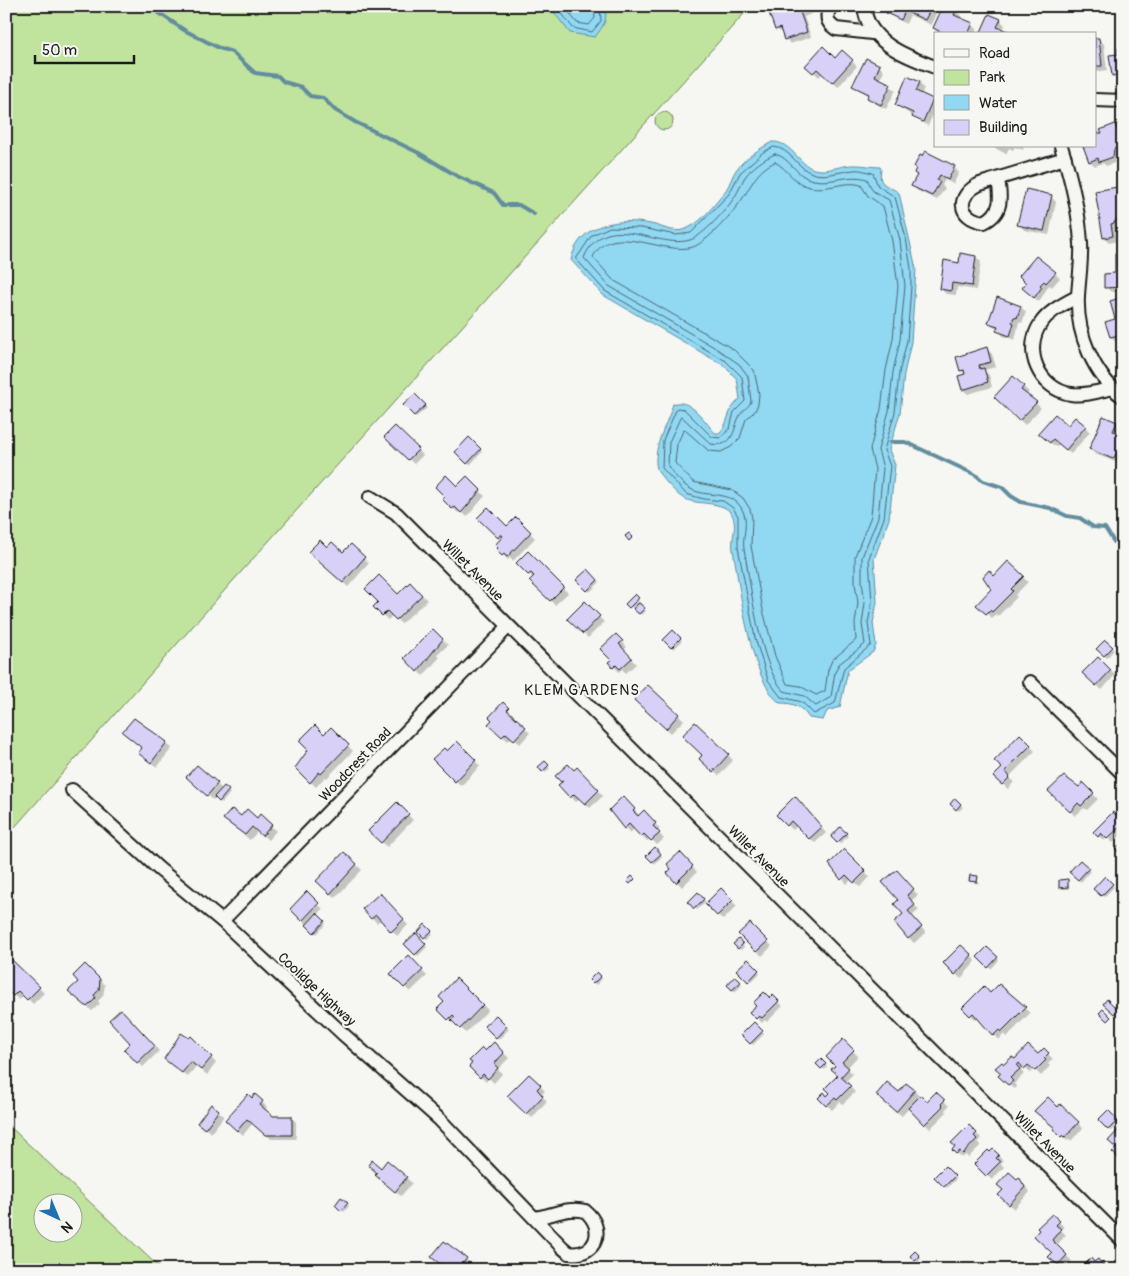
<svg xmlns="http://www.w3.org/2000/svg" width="1129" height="1276" font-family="Pangolin,sans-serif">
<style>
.green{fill:#c0e49d;stroke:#6e805c;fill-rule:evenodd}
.water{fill:#91d8f3;stroke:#628d9d}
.shadow{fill:#0003}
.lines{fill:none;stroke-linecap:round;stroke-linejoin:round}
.shore{stroke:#4b6772;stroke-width:1}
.stream{stroke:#628d9d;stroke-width:4}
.building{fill:#d9d0f8;stroke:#1c1c1c}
.minor-casing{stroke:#1c1c1c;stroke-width:16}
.minor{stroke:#f6f6f2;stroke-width:12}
.labels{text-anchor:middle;stroke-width:4.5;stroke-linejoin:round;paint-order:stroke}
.street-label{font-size:14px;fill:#1c1c1c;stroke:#f6f6f2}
.neighbourhood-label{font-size:15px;letter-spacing:1px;fill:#1c1c1c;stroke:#f6f6f2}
</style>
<rect width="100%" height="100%" fill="#f6f6f2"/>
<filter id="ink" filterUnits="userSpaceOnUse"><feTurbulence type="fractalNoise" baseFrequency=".02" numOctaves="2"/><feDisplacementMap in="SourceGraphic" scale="10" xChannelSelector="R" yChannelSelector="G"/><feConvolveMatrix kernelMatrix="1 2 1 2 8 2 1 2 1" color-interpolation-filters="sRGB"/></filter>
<g filter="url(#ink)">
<g class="green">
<polygon points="6,6 751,6 232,582 6,837"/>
<circle cx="664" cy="121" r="9"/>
<path d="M6,1123L162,1270H6ZM42,1204H72V1234H42Z"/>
</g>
<g class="water">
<path d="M549,6H604C609,20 603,26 595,37L570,33Z"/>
<path d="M772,142C791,141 798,164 814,169C827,173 842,164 856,165C864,165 872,167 880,167L881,169C878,187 886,183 899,193L916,269L911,342L904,374L900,413L889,450L895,465L889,519L874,559L877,602L873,623L876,645L873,652L848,670L840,707L827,711L823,720L809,718C801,706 794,703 780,703C750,681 740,587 733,550C731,540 736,530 734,520C730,499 699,506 685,499C678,496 673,489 668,484C660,475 655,470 656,458C657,438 668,422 673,404C690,397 705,422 715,433H719C730,423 725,412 740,399L737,379L723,365L603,295L571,260C579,221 623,217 655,225C665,228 678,234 688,228C702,222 717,202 726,190C730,184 732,176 736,170C745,158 759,149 772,142Z"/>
</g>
<g class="shadow">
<polygon points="774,6 808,6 811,14 804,17 811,37 790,44 783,34 776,29 769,8"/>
<polygon points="890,6 939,6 931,25 910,15 906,24 887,13"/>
<polygon points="944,6 956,11 961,16 960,18 972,24 977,29 975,34 939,33 934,28"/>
<polygon points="1000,20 1005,25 1003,30 981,34"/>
<polygon points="1099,39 1104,44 1107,70 1095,72 1095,40"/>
<polygon points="1123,49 1123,79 1118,80 1113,75"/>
<polygon points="842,52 857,66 838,87 823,73 819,77 807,66 836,60"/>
<polygon points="879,66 884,71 880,80 896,90 886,109 874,103 870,96 854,86"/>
<polygon points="919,83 924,88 921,95 935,103 935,110 928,126 896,105"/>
<polygon points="1115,126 1123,138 1123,152 1118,154 1117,162 1106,166 1103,163 1095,166 1090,161 1095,146 1095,131 1098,135"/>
<polygon points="991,146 1024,146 1023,150 1015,147 1013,150 1009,148 1006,154"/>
<polygon points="954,167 959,173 953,184 945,180 942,185 945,188 937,200 918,191 913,186"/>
<polygon points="1123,187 1123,222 1119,228 1115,229 1117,241 1109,243 1104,238"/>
<polygon points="1051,197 1056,202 1049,235 1024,230 1019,224"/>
<polygon points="1123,255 1123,292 1111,292 1106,287 1117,274"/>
<polygon points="976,257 981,262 976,290 957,287 956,295 946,294 941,289 960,264"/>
<polygon points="1055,273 1060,278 1052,287 1049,285 1039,302 1029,293"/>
<polygon points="1123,299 1123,340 1116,342 1111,337"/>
<polygon points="1021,307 1026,312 1022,323 1019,322 1015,340 1003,336 998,329 989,323"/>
<polygon points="987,349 992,354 996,367 984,370 989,375 992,387 968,394 963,389 966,375 961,370"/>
<polygon points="1013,378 1029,392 1026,395 1041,408 1025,425 996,397"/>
<polygon points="415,396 427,408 416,417 405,406"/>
<polygon points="1116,423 1121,428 1119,435 1123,436 1123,459 1121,458 1118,463 1095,454 1090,448"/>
<polygon points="395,427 423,455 414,464 386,437"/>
<polygon points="1069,427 1085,427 1090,432 1071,454 1059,444 1056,447 1045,438"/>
<polygon points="469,439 482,452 470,465 456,452"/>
<polygon points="467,478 485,496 467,517 461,511 458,513 444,499"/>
<polygon points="479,518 507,527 516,519 535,538 513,561 510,558 508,560 498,550 501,540"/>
<polygon points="351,546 369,563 348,587 315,557 328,548 344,554"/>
<polygon points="528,553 568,593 555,605 530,581 533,578 518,563"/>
<polygon points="1008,563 1028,582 1015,595 1017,597 998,616 996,614 992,618 978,604 993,589 994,577"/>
<polygon points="588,571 600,582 590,592 578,580"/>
<polygon points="410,583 427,600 401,624 393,615 388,620 374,607 398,595"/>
<polygon points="635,596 646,611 642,615 627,604"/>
<polygon points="585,603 604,622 588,638 569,619"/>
<polygon points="433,630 448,645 437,655 440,657 423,676 405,658"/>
<polygon points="673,632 682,641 674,649 665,640"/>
<polygon points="616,636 627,647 623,650 636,664 626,673 622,669 619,672 610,662 612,660"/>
<polygon points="1105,642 1114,650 1107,658 1098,649"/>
<polygon points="1098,658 1115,675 1102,690 1084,673"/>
<polygon points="648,687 684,720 671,733 636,700"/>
<polygon points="503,704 513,714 511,715 530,733 520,744 512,737 508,741 489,724"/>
<polygon points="135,720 172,748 157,767 145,758"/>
<polygon points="695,724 733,760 719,776 700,759 704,755"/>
<polygon points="331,729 353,751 327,778 325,777 316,787 297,768"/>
<polygon points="1020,736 1035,751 1009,777 1014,782 1008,789 995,777 1003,768"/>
<polygon points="457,743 480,766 461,786 434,759 447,753"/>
<polygon points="545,763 550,768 545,773 540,767"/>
<polygon points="197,766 222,789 224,787 230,793 222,803 216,797 213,800 193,782"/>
<polygon points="577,769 603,796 590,808 580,798 576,802 560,785 563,782 557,776"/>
<polygon points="1083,784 1098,799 1087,810 1084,808 1075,816 1050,791 1079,788"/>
<polygon points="623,798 640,816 644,812 660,829 657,831 664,839 657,845 650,838 647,841 635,828 630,833 610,810"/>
<polygon points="955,800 963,807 959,811 952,804"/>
<polygon points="799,803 826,833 815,843 797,826 793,830 778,815"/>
<polygon points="397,804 413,820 387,847 370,831"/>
<polygon points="1123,815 1123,834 1113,843 1107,837 1104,841 1095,832 1116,817"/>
<polygon points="260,816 276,831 268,840 258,831 250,840 224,819 257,820"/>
<polygon points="840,829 848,836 840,844 833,837"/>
<polygon points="655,849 662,856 655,864 648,856"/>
<polygon points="844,851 870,877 860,887 852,879 847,884 831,864"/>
<polygon points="344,853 362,870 335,898 318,881"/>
<polygon points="680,854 697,872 682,887 669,873"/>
<polygon points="1080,861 1090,871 1081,882 1070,872"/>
<polygon points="902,877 918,895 911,901 919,910 912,916 926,933 914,943 909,938 905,915 900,900"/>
<polygon points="977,877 979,884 971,881"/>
<polygon points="1105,878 1114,887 1104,897 1095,889"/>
<polygon points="1067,881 1070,889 1063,889 1060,887"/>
<polygon points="721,890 737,906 723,920 705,902 697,910 689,902 698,894 707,903"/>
<polygon points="307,893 323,909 317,916 326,924 317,934 291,909"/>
<polygon points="380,895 408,925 397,936 381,919 377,923 364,909"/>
<polygon points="750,925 772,946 762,956 740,934"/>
<polygon points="425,926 433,934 427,939 419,932"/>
<polygon points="416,935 427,947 418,956 406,944"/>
<polygon points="739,941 744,947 741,950 735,944"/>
<polygon points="961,946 976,961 961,979 944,963"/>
<polygon points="987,948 999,960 991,969 979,957"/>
<polygon points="409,957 427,976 410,992 392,974"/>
<polygon points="11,960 44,993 33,1004 24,995 19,1000 6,988"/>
<polygon points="748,961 760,973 750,983 738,970"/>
<polygon points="85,965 105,985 103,996 98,1001 100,1004 92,1011 75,996"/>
<polygon points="597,974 602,979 596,985 591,980"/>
<polygon points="735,978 742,985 735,992 728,985"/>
<polygon points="456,980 488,1010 466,1033 439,1009 446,1002"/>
<polygon points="999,986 1030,1013 1007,1037 1004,1034 999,1040 979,1017 976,1020 964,1008 990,994"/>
<polygon points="773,997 783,1006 767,1022 765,1020 762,1023 751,1012"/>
<polygon points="121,1011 159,1051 143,1067 126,1049 132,1043"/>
<polygon points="496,1017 509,1029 499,1039 486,1026"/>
<polygon points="754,1024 764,1034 753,1045 743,1035"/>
<polygon points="191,1038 216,1063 207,1075 196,1066 188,1077 171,1064"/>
<polygon points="843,1041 858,1056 847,1068 853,1074 845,1082 855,1092 843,1104 840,1102 832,1110 820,1098 827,1097 831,1093 839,1075 836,1066"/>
<polygon points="494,1044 509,1058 498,1069 502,1074 494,1083 489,1078 486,1082 471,1067"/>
<polygon points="1044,1050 1053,1059 1048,1064 1050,1066 1041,1076 1034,1069 1030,1073 1025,1067 1021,1071 1024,1074 1014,1084 1017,1087 1014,1089 1000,1075 1004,1066 1015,1061 1038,1056"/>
<polygon points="821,1060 827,1067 824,1070 818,1064"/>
<polygon points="529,1075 545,1091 541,1095 547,1101 532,1118 509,1096"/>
<polygon points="914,1091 927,1103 936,1093 949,1106 945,1110 947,1112 930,1129 909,1108 902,1116 882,1100"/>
<polygon points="255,1096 267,1107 265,1110 273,1117 291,1117 296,1122 296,1139 271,1139 253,1123 243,1135 232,1125"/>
<polygon points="212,1105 224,1116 211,1133 199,1123"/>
<polygon points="1060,1106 1083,1128 1071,1141 1069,1139 1067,1141 1055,1129 1058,1108"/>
<polygon points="1108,1111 1120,1123 1111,1131 1099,1120"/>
<polygon points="969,1126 981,1138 978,1142 981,1145 968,1158 966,1155 962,1158 954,1150"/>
<polygon points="993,1150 1003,1161 1001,1164 1004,1167 992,1180 975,1164"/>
<polygon points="387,1162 412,1183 401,1196 382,1180 379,1173"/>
<polygon points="945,1168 956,1179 947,1188 936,1177"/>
<polygon points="1019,1179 1030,1192 1014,1209 1000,1195"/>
<polygon points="341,1199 349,1206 344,1212 336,1205"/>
<polygon points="1052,1215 1064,1227 1061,1230 1066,1235 1056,1246 1072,1261 1063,1269 1050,1257 1054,1253 1036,1236"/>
<polygon points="444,1242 466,1259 471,1264 469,1267"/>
<polygon points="915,1252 921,1258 918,1262 911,1256"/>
</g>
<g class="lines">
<g class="shore">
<polyline points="556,6 573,28 592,32 601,21 600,6"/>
<polyline points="564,6 577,23 589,25 595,18 594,6"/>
<path d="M774,147C790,148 797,168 812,173C825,178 840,171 854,170C860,169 867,172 873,173L878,186L895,197L906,238L911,269V286L907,341L899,373L895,412L884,450L890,466L884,518L869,558L872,603L868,623L871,645L844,668L835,703L814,714L802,702L781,697L768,680L755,638L738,547V516L733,508L723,501L704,499L686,494L662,468L663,440L677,408L684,409L712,437L721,438L730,428L734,412L745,401L742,377L726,361L605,291L576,259L592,235L610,227L641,228L676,235L691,233L729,194L740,173L762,153Z"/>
<path d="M775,154C790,157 796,177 813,180C832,184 849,173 867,179L873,191L889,200L900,240L905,286L900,340L893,372L889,411L878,450L883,468L878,517L862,557V582L865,603L862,624L865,644L839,664L835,672L831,697L816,706L804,696L784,691C759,666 751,584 744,549C742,538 748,525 744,514C735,487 707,500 689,488C681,483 672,473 668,466L669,442L681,416L711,444C734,448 733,430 739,417C742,410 749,408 751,401L748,376L739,364L714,347L609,286L584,258C605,207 657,250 690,240C703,236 727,209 734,198C739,191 741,183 745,177C752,167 764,159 775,154Z"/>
<path d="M775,162C788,169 794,184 810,187C827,191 845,180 861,185L868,196L883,206L892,241L898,286L893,339L886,370L881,409L870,449L875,469L871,516L855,556V583L858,603L855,623L856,640L832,660L828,670L825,691L816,695L800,686L787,684L775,656L763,610L751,546L752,518L750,509L743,498L732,490L693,482L675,463L677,444L684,429L709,451L721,452L731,447L740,438L746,419L755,411L758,404L759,394L754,370L733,349L613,280L593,257C611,220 663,256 693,247C707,242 731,215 740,202C752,186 755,171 775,162Z"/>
</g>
<g class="stream">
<polyline points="149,6 184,30 219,48 232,52 255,73 278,76 284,82 301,87 310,96 323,98 335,110 355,122 419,153 457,176 494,193 503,205 519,205 534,214"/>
<polyline points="891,442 905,442 910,444 976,475 983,481 1002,487 1011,496 1021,502 1050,508 1067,516 1080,518 1093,527 1105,528 1114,542 1123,546"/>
</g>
</g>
<g class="building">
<polygon points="770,6 806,6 807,9 800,12 807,32 784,40 780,28 775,30 767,7"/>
<polygon points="889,6 932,6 925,20 905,11 901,20 886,13"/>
<polygon points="943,6 956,10 954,15 973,23 968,34 945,34 933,28"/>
<polygon points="989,14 1001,19 997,27 1015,34 980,34"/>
<polygon points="1095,38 1099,38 1102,66 1095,66"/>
<polygon points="823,46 835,58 842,50 853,60 832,83 817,69 813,73 805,66"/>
<polygon points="1118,48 1123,48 1123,74 1112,76 1109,55 1118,54"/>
<polygon points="866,58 880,65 875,76 891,84 881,105 867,98 869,94 852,86"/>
<polygon points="907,76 920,82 916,91 933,99 923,122 912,117 913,113 895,105"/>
<polygon points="1115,124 1123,145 1114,149 1113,157 1099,162 1098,158 1089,162 1083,146 1095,146 1095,133 1102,133 1100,130"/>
<polygon points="925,151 955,166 948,180 940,175 937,180 940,182 932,196 911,186 917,175 914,173 916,168 914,167 920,155 922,156"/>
<polygon points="1123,186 1123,210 1114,223 1111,224 1113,236 1103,238 1095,191"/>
<polygon points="1026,189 1052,195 1044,231 1017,225"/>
<polygon points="960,253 976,256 972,286 952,283 951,291 940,289 944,260 959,263"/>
<polygon points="1123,253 1123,287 1104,288 1104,274 1115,273 1115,254"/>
<polygon points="1036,256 1056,272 1046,283 1044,281 1040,285 1042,287 1034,298 1022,288 1026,283 1019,276"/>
<polygon points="997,297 1021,306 1017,318 1014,317 1012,322 1014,323 1010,336 996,331 998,326 988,323"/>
<polygon points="1123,297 1123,334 1110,337 1105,322 1115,319 1110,301"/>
<polygon points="987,347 991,362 979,365 980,369 984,368 988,382 962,390 958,376 965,374 964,370 960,371 956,357"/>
<polygon points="1013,376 1024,386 1021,390 1037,402 1019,421 994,397"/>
<polygon points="415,394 426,405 414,416 403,405"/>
<polygon points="1055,414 1068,425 1075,417 1086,426 1066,450 1053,439 1050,443 1038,433"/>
<polygon points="1103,416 1117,422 1113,431 1123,435 1123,457 1116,454 1113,459 1089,449"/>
<polygon points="395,426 419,449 408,460 384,437"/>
<polygon points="469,437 481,449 467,464 455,452"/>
<polygon points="446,475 457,486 467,476 481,490 461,513 455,507 452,509 442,499 445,497 435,487"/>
<polygon points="488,507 507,526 516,517 531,532 507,557 504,554 502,556 496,550 498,548 495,545 503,536 501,534 498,538 477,518"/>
<polygon points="629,533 633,537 629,541 625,536"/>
<polygon points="320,540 327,547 332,542 343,552 351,544 365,557 343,583 308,552"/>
<polygon points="528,551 564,587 550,601 529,581 534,576 531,573 528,575 516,563"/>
<polygon points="1008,561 1024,576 1011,589 1013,591 992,612 990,610 986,614 976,605 991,589 983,577 989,570 994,576"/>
<polygon points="588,569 598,580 587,591 576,580"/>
<polygon points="379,575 398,594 410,582 422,595 396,620 387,611 382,616 373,607 378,602 365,589"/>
<polygon points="635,594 639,598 629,608 625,604"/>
<polygon points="585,601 600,616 583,634 567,619"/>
<polygon points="639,603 645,608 639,614 633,609"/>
<polygon points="433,629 443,639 417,672 404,658"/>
<polygon points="673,630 681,638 671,648 663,640"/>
<polygon points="616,634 623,641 619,644 632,658 620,669 616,665 613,668 608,662 611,660 600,649"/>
<polygon points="1105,640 1113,647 1104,656 1096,649"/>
<polygon points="1098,657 1111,670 1096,686 1082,673"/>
<polygon points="648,685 679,714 666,729 634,700"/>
<polygon points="503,702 509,708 507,710 526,727 514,740 506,733 502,737 488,724 492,720 489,717"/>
<polygon points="1123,705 1123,717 1117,711"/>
<polygon points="134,718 167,742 151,763 138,753 142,748 122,732"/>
<polygon points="695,722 729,754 713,772 699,759 702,755 682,736"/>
<polygon points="315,725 324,734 331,727 349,745 321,774 319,772 310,783 295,768 308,750 299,741"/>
<polygon points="1020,734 1031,745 1005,771 1010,777 1002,785 993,777 1002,768 994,761"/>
<polygon points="457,741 476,760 455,782 432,759 444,748 447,751"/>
<polygon points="545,761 549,765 542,772 538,767"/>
<polygon points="568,764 574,770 577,767 599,790 585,804 574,794 570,798 558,785 563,781 561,782 555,776"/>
<polygon points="197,765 218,783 207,796 186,777"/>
<polygon points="1064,776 1079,787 1083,782 1094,793 1081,806 1078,803 1070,812 1048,791"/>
<polygon points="224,786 229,790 219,802 214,797"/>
<polygon points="623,796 635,809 633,811 638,816 644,810 656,823 653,826 660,833 651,841 644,834 641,837 629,824 624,829 609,810"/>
<polygon points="795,796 822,827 809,839 791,821 787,826 776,815"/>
<polygon points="955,798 961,804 956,810 950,804"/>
<polygon points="397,802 409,814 381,843 368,831"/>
<polygon points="232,809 241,816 247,809 257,818 260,814 272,825 262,836 252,827 245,835 223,819"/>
<polygon points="1120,811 1123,813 1123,824 1107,839 1101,833 1098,837 1093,832 1113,812 1116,815"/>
<polygon points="840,827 847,833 837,843 831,837"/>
<polygon points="1123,841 1123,856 1115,849"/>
<polygon points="655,847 661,854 652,862 646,856"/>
<polygon points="844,849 866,871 854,883 846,875 841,880 829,864"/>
<polygon points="344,852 357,864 330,894 316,881"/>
<polygon points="680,852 693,866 676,883 667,873 671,869 667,864"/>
<polygon points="1080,860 1089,868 1078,880 1069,872"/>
<polygon points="897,870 914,889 907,895 915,905 908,911 922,927 908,939 894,922 903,914 894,904 898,900 882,882"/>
<polygon points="970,875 978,876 977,882 969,881"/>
<polygon points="632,876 635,879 630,884 627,881"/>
<polygon points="1105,876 1113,884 1101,896 1093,889"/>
<polygon points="1068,879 1068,887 1059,888 1059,880"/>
<polygon points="721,888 733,900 717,916 705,904"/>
<polygon points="307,891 319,903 302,921 290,909"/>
<polygon points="698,892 704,899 694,909 688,902"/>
<polygon points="380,893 404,919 391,932 376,915 371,919 362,909"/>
<polygon points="1123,900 1123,913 1116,907"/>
<polygon points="317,913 325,921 314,933 306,925"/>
<polygon points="750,923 768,941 756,952 738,934"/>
<polygon points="425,924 432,931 424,938 418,932"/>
<polygon points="416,933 426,944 415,955 404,944"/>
<polygon points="739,939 743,944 738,949 733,944"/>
<polygon points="961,945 972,955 955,975 943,963"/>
<polygon points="987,947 998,957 988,968 977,957"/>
<polygon points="409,955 423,970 404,988 390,974"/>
<polygon points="11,959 40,987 27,1000 18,991 13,996 6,989 6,963"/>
<polygon points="748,959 759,970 748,982 736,970"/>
<polygon points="85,964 100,979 99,990 94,995 96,998 87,1007 68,991 78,982 73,976"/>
<polygon points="597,972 601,976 593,984 589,980"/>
<polygon points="735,976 741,982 732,990 727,985"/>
<polygon points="456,978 483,1005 460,1029 451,1020 455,1017 453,1015 448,1020 437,1009 444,1002 439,997"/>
<polygon points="999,984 1026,1007 1001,1032 999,1030 993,1036 973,1013 970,1016 962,1008 984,986 990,993"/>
<polygon points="764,992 770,998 773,995 779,1001 762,1018 759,1016 756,1019 749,1012 756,1006 753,1003"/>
<polygon points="1107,999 1118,1010 1114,1014 1103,1004"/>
<polygon points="121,1009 155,1046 137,1063 124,1049 130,1043 109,1020"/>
<polygon points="1103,1009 1111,1017 1107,1021 1099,1013"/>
<polygon points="496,1015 507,1026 496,1038 484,1026"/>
<polygon points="754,1022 763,1031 750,1044 741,1035"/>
<polygon points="181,1033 189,1038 191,1036 212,1057 201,1070 191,1062 182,1073 164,1059"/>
<polygon points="843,1039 854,1050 842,1062 849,1068 841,1077 851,1086 837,1100 835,1098 826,1106 818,1098 824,1092 827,1096 830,1093 825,1088 838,1075 831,1069 835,1066 826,1057"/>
<polygon points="494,1042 504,1053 494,1064 498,1068 488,1079 483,1074 480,1078 469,1067 472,1063 469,1061 482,1048 485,1051"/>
<polygon points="1028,1045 1038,1054 1044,1048 1049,1053 1044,1058 1046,1060 1035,1071 1028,1065 1024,1069 1019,1063 1017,1066 1020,1069 1010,1078 1013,1081 1008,1085 998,1076 1001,1073 995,1068 1002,1062 1004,1064 1012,1057 1015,1059"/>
<polygon points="821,1059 826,1064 821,1069 816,1064"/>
<polygon points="529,1074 541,1085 537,1089 543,1096 526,1114 507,1096"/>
<polygon points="887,1082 899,1092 906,1083 915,1090 896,1112 876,1095"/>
<polygon points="936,1092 945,1100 941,1104 943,1106 924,1125 908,1108 921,1095 927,1101"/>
<polygon points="248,1094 252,1098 255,1094 263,1101 260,1105 273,1116 292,1116 292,1135 265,1135 247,1119 237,1131 225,1120"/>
<polygon points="1048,1097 1058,1107 1060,1104 1079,1122 1065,1137 1063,1135 1061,1137 1053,1129 1055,1128 1034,1111"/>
<polygon points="211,1104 219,1110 205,1129 197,1123"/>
<polygon points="1108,1110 1118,1120 1108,1130 1098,1120"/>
<polygon points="969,1125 977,1133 974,1136 977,1139 963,1154 960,1151 956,1154 952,1150 955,1146 951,1143"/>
<polygon points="1123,1125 1123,1160 1122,1161 1112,1152 1116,1148 1108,1141"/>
<polygon points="993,1149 999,1155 996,1158 1000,1162 986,1176 974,1164 988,1150 990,1152"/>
<polygon points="372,1160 381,1168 387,1160 407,1177 395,1192 375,1175 377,1173 368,1165"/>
<polygon points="945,1166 955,1176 944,1187 934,1177"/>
<polygon points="1009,1172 1017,1179 1019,1177 1025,1187 1009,1205 998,1195 1003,1190 997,1185"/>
<polygon points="341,1197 348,1203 341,1211 335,1205"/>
<polygon points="1052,1214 1060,1221 1056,1225 1061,1229 1052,1240 1067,1255 1058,1265 1048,1257 1052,1253 1034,1236 1039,1230 1037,1228"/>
<polygon points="444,1241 467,1258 464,1262 474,1270 448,1270 431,1257"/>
<polygon points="915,1251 920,1256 915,1261 910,1256"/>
<polygon points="1091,1258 1094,1262 1098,1259 1104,1266 1101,1270 1079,1270"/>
</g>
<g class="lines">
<g class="minor-casing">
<g id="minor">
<path d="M831,6C825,16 827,23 836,29L872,33"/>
<path d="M864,6C867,42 905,56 935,67"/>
<polyline points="1095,100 1123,101"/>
<path d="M1061,146C1071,178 1079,209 1081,243C1082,261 1079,278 1078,296C1076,332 1093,375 1123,397"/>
<path d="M998,179C1001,197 1003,213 984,222C957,218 956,195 980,184L1065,158"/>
<path d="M1078,296C1065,304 1050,310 1041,323C1022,350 1039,389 1071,394C1085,396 1100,391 1113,388"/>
<polyline points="370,497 396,513 1123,1241"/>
<polyline points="1030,682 1123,774"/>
<path d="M72,790L159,869L222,921L343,1034L439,1119L563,1248L569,1253C597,1257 606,1228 585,1211C569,1206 551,1216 534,1218"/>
<polyline points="222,921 508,627"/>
</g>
</g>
<use href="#minor" class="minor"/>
</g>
</g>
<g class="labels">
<g class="street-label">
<text transform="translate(473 570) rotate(45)" y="5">Willet Avenue</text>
<text transform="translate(355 764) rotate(-46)" y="5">Woodcrest Road</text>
<text transform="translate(759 856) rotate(45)" y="5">Willet Avenue</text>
<text transform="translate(317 989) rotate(43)" y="5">Coolidge Highway</text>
<text transform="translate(1045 1142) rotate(45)" y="5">Willet Avenue</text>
</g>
<g class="neighbourhood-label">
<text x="582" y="695">KLEM GARDENS</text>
</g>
</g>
<rect width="1129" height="1276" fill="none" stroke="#f6f6f2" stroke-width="25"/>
<rect x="12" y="12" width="1104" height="1251" fill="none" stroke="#1c1c1c" stroke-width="2" filter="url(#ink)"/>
<rect x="934" y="32" width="162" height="115" fill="#f6f6f2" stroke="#9f9f9c"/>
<rect x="944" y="49" width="25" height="8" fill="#f6f6f2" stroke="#9f9f9c"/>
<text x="979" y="58" font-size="15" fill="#1c1c1c">Road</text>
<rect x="944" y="70" width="25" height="15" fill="#c0e49d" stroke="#9f9f9c"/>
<text x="979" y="82" font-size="15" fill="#1c1c1c">Park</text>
<rect x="944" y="95" width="25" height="15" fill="#91d8f3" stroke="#9f9f9c"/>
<text x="979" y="108" font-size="15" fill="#1c1c1c">Water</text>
<rect x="944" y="120" width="25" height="15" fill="#d9d0f8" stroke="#9f9f9c"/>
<text x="979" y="132" font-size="15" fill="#1c1c1c">Building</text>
<g transform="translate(58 1218) rotate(136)"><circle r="24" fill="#f6f6f2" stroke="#9f9f9c"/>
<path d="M0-4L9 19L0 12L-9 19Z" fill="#1f6fb2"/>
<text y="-8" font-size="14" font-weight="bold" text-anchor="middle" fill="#1c1c1c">N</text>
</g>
<path d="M35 55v8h99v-8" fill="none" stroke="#1c1c1c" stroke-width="2.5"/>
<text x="42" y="55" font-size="15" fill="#1c1c1c" stroke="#f6f6f2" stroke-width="4" paint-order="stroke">50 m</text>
</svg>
